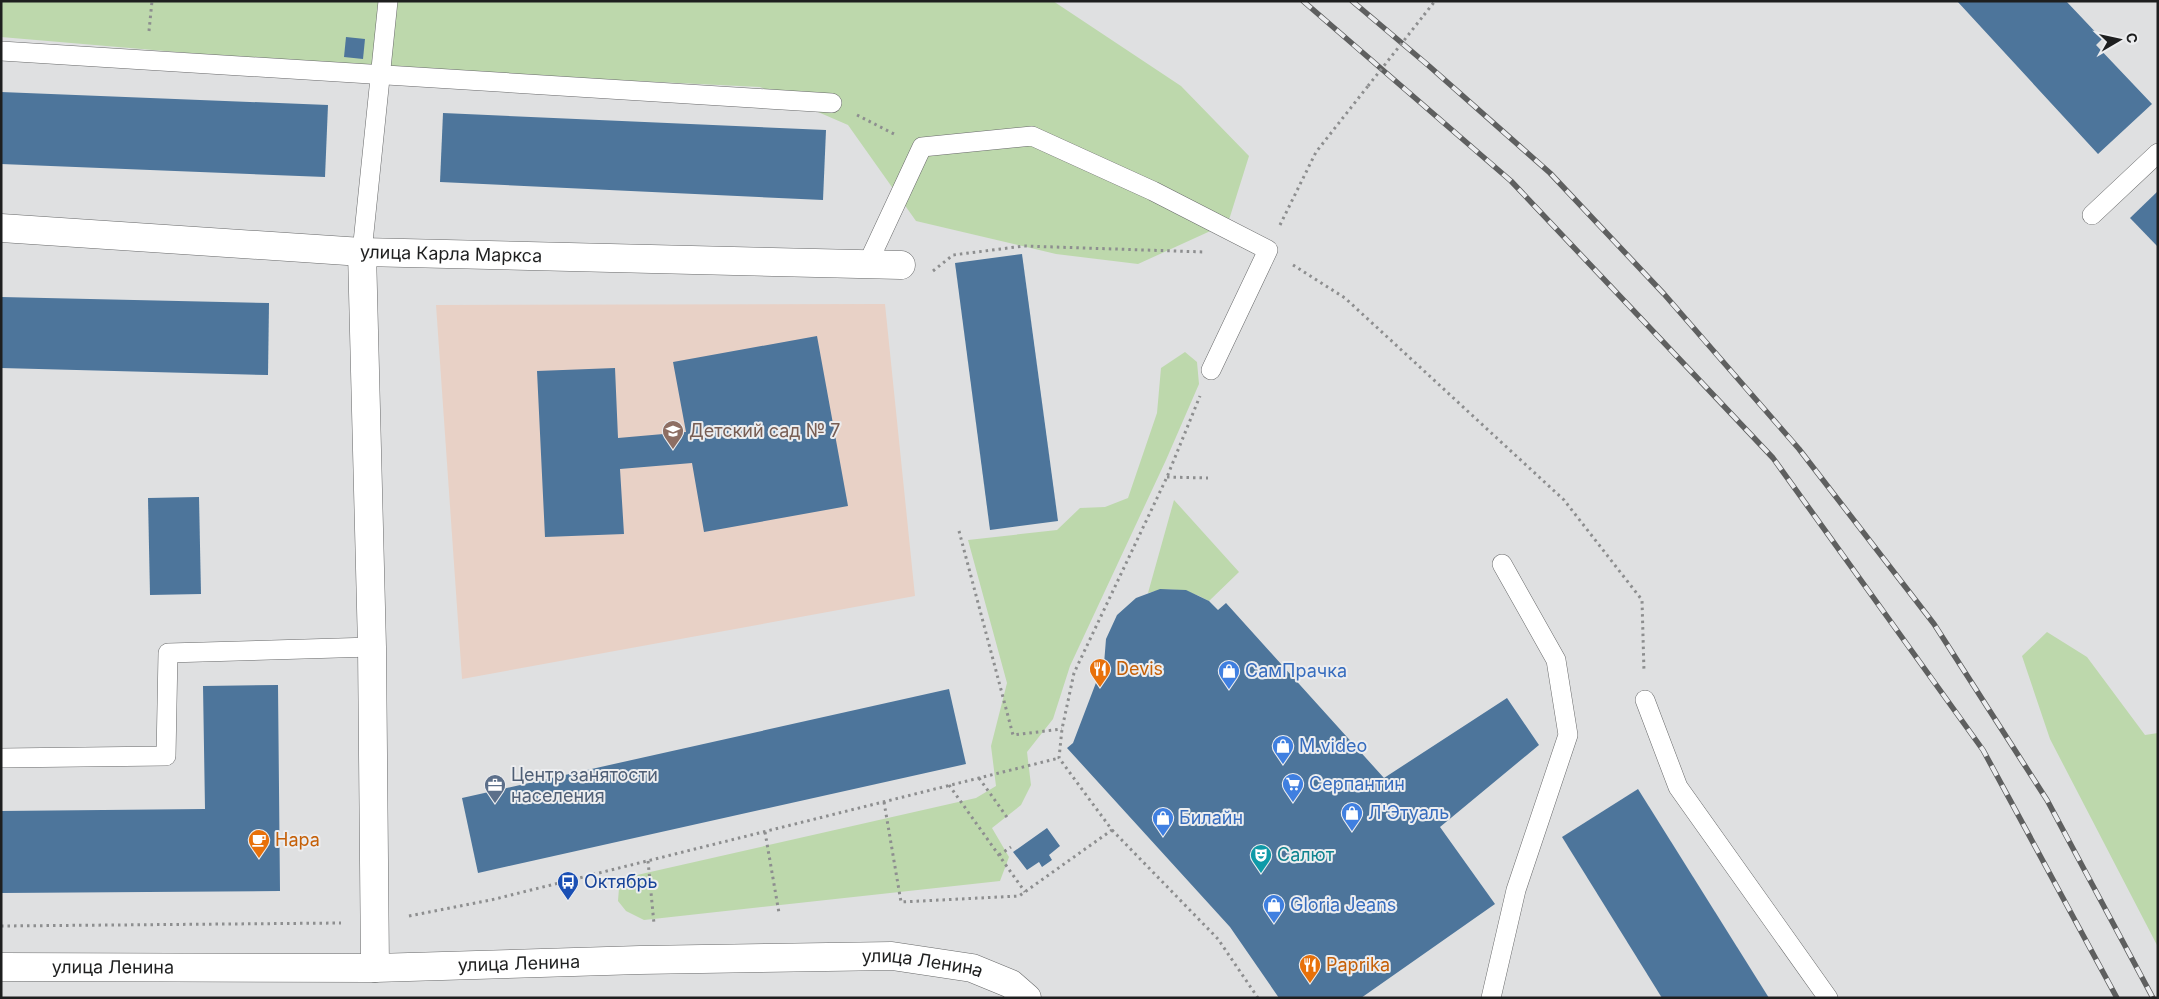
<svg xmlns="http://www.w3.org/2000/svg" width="2159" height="999" font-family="Inter,sans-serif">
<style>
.education{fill:#e8d1c6}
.green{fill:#bdd8ac}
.building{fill:#4d759b}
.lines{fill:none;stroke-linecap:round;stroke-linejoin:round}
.service-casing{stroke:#676869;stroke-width:20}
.minor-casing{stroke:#676869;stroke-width:29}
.tertiary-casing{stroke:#676869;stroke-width:29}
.path{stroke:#8d8e8f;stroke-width:3;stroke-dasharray:2.5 4;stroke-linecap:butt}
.service{stroke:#fff;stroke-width:19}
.minor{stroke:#fff;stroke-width:28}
.tertiary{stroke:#fff;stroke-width:28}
.rail-casing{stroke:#5e5f5f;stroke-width:5.5}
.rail{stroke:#ecedef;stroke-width:4;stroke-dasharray:11;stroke-linecap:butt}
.path-bridge{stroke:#8d8e8f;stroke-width:3;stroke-dasharray:2.5 4;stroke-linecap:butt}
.labels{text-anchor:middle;stroke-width:4;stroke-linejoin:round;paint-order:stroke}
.street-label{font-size:18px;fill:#1e1f1f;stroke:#ecedef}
.education-label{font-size:18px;fill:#785e54;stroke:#ecedef;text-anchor:start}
.food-label{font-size:18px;fill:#c56008;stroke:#ecedef;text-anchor:start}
.shop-label{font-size:18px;fill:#366cbe;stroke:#ecedef;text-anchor:start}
.service-label{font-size:18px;fill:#4e5e75;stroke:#ecedef;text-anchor:start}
.culture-label{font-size:18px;fill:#0d838f;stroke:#ecedef;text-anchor:start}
.transit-label{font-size:18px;fill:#164399;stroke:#ecedef;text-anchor:start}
</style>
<rect width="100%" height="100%" fill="#dfe0e1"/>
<polygon class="education" points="885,304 915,596 462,679 436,305"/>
<g class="green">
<polygon points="1,1 1053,1 1181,86 1249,156 1228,223 1138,264 1056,254 916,221 848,125 760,87 533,76 200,54 1,37"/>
<polygon points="1185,352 1197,362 1199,384 1166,460 1070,666 1053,719 1027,752 1031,785 1021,805 992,828 1009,857 1000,881 644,920 626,911 618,901 619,888 637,875 976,798 996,786 991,746 1007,683 968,540 1057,530 1080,508 1105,507 1128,498 1157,413 1161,368"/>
<path d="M1174,500L1239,572L1209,601C1189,590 1171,586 1148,593Z"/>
<polygon points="2047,632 2087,657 2145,735 2158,733 2158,947 2050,739 2022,656"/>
</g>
<g class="building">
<polygon points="1957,1 2066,1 2102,39 2096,45 2152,104 2098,154"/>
<polygon points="346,37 365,39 363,59 344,57"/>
<polygon points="1,92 328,105 325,177 1,164"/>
<polygon points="443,113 826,130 823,200 440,182"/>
<polygon points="2158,191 2158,247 2130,218"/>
<polygon points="1022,254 1058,521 990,530 955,263"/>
<polygon points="1,297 269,303 268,375 1,368"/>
<polygon points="817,336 848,506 704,532 692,463 620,469 624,534 545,537 537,371 615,368 618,438 686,432 673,362"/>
<polygon points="199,497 201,594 150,595 148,498"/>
<polygon points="1160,589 1186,590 1209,601 1218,610 1226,603 1384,778 1507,698 1539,745 1440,827 1495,904 1361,998 1279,998 1230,927 1067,748 1073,743 1097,680 1108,677 1104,664 1106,639 1117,615 1136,598"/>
<polygon points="278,685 280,891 1,893 1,811 205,809 203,686"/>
<polygon points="949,689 966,764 478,873 462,798"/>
<polygon points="1638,789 1769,998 1662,998 1562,837"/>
<polygon points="1047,828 1060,846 1049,855 1052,860 1042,867 1039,862 1027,870 1013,852"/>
</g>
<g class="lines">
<g class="service-casing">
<g id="service">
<polyline points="1,51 832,103"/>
<polyline points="2092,215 2158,153"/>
<polyline points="362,252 388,1"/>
<polyline points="867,265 922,147 1032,136 1153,191 1268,250 1211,370"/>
<polyline points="1645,700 1678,787 1828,998"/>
<polyline points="1,758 166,756 168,653 372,647"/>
<polyline points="1491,998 1516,890 1568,735 1556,660 1502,564"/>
</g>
</g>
<g class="minor-casing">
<g id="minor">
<path id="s1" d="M1,228L362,252L901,265"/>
<polyline points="362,252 372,647 375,968"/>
</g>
</g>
<g class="tertiary-casing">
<g id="tertiary">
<path id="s2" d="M1,967L375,968L640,960L892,956L972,968L1011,984L1027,998"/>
</g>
</g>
<g class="path">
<polyline points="1424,15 1435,1"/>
<polyline points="149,31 152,1"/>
<polyline points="857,115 896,135"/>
<polyline points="1280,225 1316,152 1368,86"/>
<polyline points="1293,265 1345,298 1564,500 1642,600 1644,672"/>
<polyline points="933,271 953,255 1024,246 1205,252"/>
<polyline points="1167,477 1208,478"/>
<polyline points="959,531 1013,735 1062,729"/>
<polyline points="979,778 1009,820"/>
<polyline points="949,785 1025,892"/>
<polyline points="884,802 901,902 1019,896 1112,830 1059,758 1062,729 1074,673 1167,477 1200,396"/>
<polyline points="1112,830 1218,939 1258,998"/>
<polyline points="765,832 779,913"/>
<polyline points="999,855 1011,847"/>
<polyline points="648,861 654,924"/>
<polyline points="409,916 491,900 1059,758"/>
<polyline points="1,926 341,923"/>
</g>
<use href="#service" class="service"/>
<use href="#minor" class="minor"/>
<use href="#tertiary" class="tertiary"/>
<g class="rail-casing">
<g id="rail">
<polyline points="1303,1 1511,181 1773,458 1983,750 2117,998"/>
<polyline points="1352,1 1429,66 1550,173 1664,294 1799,449 1934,624 2047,800 2153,998"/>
</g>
</g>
<use href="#rail" class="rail"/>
<polyline class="path-bridge" points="1368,86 1424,15"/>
</g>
<defs>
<g id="school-pin" transform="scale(1.125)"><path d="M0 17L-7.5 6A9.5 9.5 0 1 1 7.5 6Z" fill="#8d6e63" stroke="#ecedef"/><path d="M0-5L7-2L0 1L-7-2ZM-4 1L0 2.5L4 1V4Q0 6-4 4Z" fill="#fff"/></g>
<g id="restaurant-pin" transform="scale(1.125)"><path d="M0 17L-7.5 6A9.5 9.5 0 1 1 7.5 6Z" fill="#e8710a" stroke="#ecedef"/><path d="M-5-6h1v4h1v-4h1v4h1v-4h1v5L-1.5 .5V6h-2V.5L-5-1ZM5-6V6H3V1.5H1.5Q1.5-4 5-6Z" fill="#fff"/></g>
<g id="shop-pin" transform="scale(1.125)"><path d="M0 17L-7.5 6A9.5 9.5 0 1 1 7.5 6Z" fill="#3f7fe0" stroke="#ecedef"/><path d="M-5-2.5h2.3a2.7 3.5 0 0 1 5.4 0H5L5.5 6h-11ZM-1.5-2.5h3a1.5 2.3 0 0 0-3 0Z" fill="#fff"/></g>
<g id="supermarket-pin" transform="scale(1.125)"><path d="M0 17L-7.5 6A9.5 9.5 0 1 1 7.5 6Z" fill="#3f7fe0" stroke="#ecedef"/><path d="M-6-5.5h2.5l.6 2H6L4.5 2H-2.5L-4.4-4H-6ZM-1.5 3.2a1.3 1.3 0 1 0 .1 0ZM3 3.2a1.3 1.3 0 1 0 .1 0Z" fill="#fff"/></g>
<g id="office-pin" transform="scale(1.125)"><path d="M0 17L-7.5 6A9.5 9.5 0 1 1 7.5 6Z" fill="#5c6f8a" stroke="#ecedef"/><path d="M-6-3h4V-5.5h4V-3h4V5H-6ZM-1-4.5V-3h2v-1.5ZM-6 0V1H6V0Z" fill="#fff"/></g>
<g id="cafe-pin" transform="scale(1.125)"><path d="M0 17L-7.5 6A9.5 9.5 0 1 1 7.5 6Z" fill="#e8710a" stroke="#ecedef"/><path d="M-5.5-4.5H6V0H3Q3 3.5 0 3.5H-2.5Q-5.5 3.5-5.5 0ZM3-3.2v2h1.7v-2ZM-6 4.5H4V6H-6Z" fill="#fff"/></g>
<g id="theatre-pin" transform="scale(1.125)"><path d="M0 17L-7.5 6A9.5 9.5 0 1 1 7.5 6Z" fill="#0f9aa8" stroke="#ecedef"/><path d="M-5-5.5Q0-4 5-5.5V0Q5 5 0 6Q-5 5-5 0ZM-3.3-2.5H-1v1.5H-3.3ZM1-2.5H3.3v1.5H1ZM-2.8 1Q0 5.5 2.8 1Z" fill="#fff"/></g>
<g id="bus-pin" transform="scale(1.125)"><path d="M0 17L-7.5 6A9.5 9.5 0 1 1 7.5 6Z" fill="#1a4fb4" stroke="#ecedef"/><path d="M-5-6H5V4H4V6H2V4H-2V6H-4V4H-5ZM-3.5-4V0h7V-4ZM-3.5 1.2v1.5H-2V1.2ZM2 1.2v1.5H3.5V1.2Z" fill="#fff"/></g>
</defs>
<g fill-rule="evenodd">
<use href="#school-pin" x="673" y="431"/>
<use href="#restaurant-pin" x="1100" y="669"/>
<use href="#shop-pin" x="1229" y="671"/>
<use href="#shop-pin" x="1283" y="746"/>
<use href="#supermarket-pin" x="1293" y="784"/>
<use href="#office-pin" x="495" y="785"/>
<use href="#shop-pin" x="1352" y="813"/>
<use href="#shop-pin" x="1163" y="818"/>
<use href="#cafe-pin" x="259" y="840"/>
<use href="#theatre-pin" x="1261" y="855"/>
<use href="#bus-pin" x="568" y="882"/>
<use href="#shop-pin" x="1274" y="905"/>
<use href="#restaurant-pin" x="1310" y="965"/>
</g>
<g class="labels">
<g class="street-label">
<text dy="6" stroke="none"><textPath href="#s1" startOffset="451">улица Карла Маркса</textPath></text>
<text dy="6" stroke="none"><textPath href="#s2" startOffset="518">улица Ленина</textPath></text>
<text dy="6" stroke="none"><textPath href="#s2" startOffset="922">улица Ленина</textPath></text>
<text dy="6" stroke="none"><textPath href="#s2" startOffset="112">улица Ленина</textPath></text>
</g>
<g class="education-label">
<text x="689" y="437">Детский сад № 7</text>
</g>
<g class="food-label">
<text x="1116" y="675">Devis</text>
<text x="275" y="846">Нара</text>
<text x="1326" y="971">Paprika</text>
</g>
<g class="shop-label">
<text x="1245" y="677">СамПрачка</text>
<text x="1299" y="752">M.video</text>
<text x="1309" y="790">Серпантин</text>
<text x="1368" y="819">Л'Этуаль</text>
<text x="1179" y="824">Билайн</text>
<text x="1290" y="911">Gloria Jeans</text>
</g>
<g class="service-label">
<text x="511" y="781">Центр занятости<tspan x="511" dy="21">населения</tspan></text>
</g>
<g class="culture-label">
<text x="1277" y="861">Салют</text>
</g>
<g class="transit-label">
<text x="584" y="888">Октябрь</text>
</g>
</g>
<rect width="2159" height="999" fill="none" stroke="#1e1f1f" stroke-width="5"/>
<g transform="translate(2119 40) rotate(81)" stroke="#ecedef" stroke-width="4" paint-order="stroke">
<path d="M0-4L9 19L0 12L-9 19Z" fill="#1e1f1f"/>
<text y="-8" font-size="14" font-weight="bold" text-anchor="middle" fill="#1e1f1f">С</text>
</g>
</svg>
